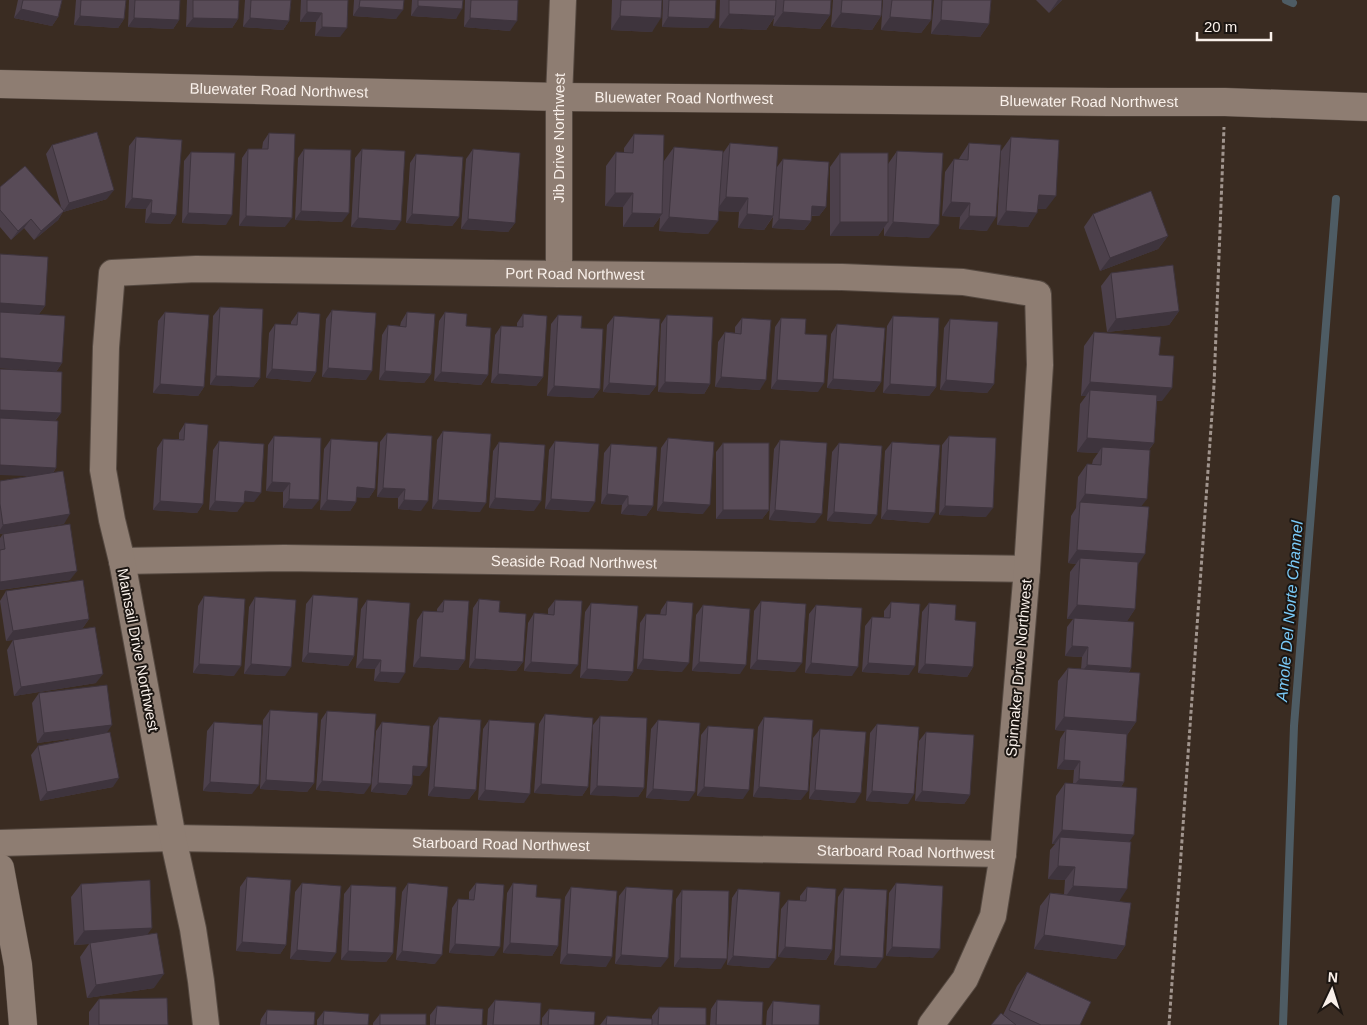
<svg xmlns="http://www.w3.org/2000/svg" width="1367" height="1025" font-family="Helvetica,sans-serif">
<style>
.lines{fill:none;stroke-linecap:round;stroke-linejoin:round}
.stream{stroke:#4e5c64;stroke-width:8}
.street-casing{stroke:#554941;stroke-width:28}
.secondary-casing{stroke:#554941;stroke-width:29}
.path{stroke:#a1958e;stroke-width:3;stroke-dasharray:4 2.5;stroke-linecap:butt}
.street{stroke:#8e7d72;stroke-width:26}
.secondary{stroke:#8e7d72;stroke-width:28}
.wall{fill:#4c404b}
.shaded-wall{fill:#3e343d}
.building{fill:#584b57;stroke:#3e343d}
.labels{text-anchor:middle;stroke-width:4;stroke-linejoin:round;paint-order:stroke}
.street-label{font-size:15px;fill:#f9f0ea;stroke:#1c1612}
.water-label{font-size:16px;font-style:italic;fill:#7acaf8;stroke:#1c1612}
</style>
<rect width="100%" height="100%" fill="#3a2c22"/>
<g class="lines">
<g class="stream">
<polyline points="1286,0 1293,3"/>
<polyline points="1283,1025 1294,726 1336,199"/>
</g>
<g class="street-casing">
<g id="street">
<path id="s1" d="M559,274V97L563,0"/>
<path id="s2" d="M122,561L284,558L1027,569"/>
<path id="s3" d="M0,843L173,838L1003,854"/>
<path id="s4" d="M206,1025L201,981L193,929L173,838L122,561L112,520L103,470L106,347L112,273L196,269L559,274L842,277L963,282L1038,294L1040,365L1027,569L1003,854L993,916L965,979L931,1025"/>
</g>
</g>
<g class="secondary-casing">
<g id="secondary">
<path id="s5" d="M0,84L559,97L1110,102H1225L1367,107"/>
<polyline points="0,868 18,965 23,1025"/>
</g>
</g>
<polyline class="path" points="1169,1025 1214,385 1224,127"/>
<use href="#street" class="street"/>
<use href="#secondary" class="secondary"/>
</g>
<g class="wall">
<polygon points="18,0 62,0 58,17 52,26 14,18"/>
<polygon points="76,0 126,0 124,19 118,28 74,25"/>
<polygon points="129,0 180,0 179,20 173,29 128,27"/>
<polygon points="187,0 239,0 238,19 232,28 186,27"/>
<polygon points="245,0 291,0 289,21 283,30 243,27"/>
<polygon points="301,0 348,0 340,37 315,36 316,22 300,22"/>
<polygon points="354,0 404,0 396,19 353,16"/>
<polygon points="412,0 463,0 456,19 411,16"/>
<polygon points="465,0 518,0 510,31 464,27"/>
<polygon points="612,0 662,0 652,32 611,30"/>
<polygon points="663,0 716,0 708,28 662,27"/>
<polygon points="720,0 831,0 830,15 820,29 773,26 774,18 766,30 719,28"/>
<polygon points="833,0 882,0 881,16 872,30 831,27"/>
<polygon points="883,0 932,0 931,20 921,33 881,30"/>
<polygon points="934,0 991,0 989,24 980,37 931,34"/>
<polygon points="1036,0 1062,0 1049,13"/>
<polygon points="269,133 285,227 239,226 242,158 248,149 262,149 263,142"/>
<polygon points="634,134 663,170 664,161 674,147 723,153 730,143 777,167 783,159 826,207 819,216 811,216 811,221 804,230 772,228 773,217 764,230 738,228 739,212 719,211 708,234 659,231 660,217 653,227 623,227 623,207 605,206 606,166 616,152 624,153 624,148"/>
<polygon points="136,137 176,215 170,224 145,223 146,209 125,208 129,146"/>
<polygon points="1011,137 1046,209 1038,209 1028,227 997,225 1001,151"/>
<polygon points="969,143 987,231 959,229 960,217 942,216 945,172 954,159 959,159 960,157"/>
<polygon points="52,145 107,199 63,212 58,220 34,240 24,228 11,240 0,227 0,187 61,207 46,154"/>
<polygon points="304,149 342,222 295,220 298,158"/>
<polygon points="362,149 395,230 351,227 355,158"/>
<polygon points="473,149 515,223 508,232 461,229 466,159"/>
<polygon points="897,151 929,238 884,236 884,227 878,236 830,236 830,167 840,153 888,164"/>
<polygon points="191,152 226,225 182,223 184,161"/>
<polygon points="416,154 459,217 452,226 406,223 410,163"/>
<polygon points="1093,214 1168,236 1158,249 1100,271 1084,227"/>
<polygon points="0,254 45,306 39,314 62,363 56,372 61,413 55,421 56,468 53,473 64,524 0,534 0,481 32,476 39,371 0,368"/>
<polygon points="1111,273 1179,311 1169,325 1107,332 1101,286"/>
<polygon points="220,307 260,378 253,387 210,385 213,316"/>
<polygon points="332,310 366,380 322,377 326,319"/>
<polygon points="165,312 204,387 198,396 153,393 158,321"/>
<polygon points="298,312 316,372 310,382 266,378 269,333 275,324 291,325 291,322"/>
<polygon points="407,312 431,374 424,383 379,380 382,335 388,325 400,326 401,322"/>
<polygon points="445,312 488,375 481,385 434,381 439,321"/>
<polygon points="523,314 543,377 536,386 491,383 495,335 501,326 517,327 517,323"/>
<polygon points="558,315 581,328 600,389 593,398 547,396 551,324"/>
<polygon points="667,315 710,384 704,394 658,392 661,324"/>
<polygon points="614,316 656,386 649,395 603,392 607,325"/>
<polygon points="893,316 936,387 929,396 883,393 887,326"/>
<polygon points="742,318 760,390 715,387 718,342 725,332 735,333 735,327"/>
<polygon points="781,318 805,334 818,392 771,389 775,327"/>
<polygon points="950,319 994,384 987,393 940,390 944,328"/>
<polygon points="837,324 881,382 874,392 827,388 831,334"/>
<polygon points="1094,332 1159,355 1162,401 1157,401 1154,443 1149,450 1141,507 1135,609 1127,621 1131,668 1129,672 1136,722 1127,735 1124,782 1121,787 1129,842 1119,902 1125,946 1116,959 1034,949 1040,906 1050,893 1064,894 1065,880 1048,879 1050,850 1055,844 1052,844 1056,796 1065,783 1073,783 1074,770 1057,769 1060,739 1065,731 1055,730 1058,681 1068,668 1081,669 1082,657 1065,656 1067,627 1073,619 1067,619 1070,572 1076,564 1068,563 1071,516 1076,508 1078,477 1087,464 1092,464 1093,460 1098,453 1077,452 1080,404 1086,396 1081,396 1084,346"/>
<polygon points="185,423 203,504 197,513 153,510 157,448 163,439 179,439 179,433"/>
<polygon points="443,431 480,512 432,509 437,440"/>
<polygon points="387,433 421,511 398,509 398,498 377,497 380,442"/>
<polygon points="274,436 312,509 283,508 283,492 266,491 268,445"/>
<polygon points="949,436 986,517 939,515 942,445"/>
<polygon points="668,438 703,514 657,511 661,448"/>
<polygon points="331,439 375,489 369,498 356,497 356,502 350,511 320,510 324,449"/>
<polygon points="780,440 815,523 769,520 774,449"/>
<polygon points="219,441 254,502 244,501 237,512 209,510 213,450"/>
<polygon points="555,441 589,512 545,509 549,450"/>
<polygon points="499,442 534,511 489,508 493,451"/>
<polygon points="892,442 929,523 881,519 885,451"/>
<polygon points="723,443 769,510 762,519 716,519 716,452"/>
<polygon points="839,443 871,524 827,521 832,452"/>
<polygon points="611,444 653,506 646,516 621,514 622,505 601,504 604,453"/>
<polygon points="3,534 70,580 0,590 0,538"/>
<polygon points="6,591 89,619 82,629 6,641 0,601"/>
<polygon points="313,595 354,656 348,666 302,662 306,604"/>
<polygon points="204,596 234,676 193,673 198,606"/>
<polygon points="255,597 285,676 244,674 249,607"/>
<polygon points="479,599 499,612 523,662 516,671 469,668 473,608"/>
<polygon points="367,600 399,683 374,681 375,669 356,668 361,609"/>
<polygon points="444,600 465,660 458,670 413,667 417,620 423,611 437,612 437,609"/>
<polygon points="555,600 571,674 524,671 528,623 534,613 548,614 548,609"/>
<polygon points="667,601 682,672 637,669 640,623 646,614 660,615 661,610"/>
<polygon points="761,601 795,672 750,669 754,611"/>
<polygon points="891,602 909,675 862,672 865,626 872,617 884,618 884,611"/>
<polygon points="591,603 633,672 627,681 580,678 585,612"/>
<polygon points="929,603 973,667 967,677 918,673 922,612"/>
<polygon points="703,605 740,674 692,671 696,615"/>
<polygon points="816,605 852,676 805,673 809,614"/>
<polygon points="13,640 96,683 14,696 7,650"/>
<polygon points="39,693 107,733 113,787 40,801 31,755 38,746 83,737 37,743 32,703"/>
<polygon points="270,710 314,783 307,792 260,789 263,720"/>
<polygon points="327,711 364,794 316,790 321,720"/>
<polygon points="545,714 588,787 582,796 534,793 539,724"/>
<polygon points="600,716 644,788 638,797 590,795 593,725"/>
<polygon points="439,717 476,790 469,799 428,796 433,726"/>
<polygon points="764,717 801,800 753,797 758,727"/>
<polygon points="489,720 524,803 478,800 483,729"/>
<polygon points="658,720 689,801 646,798 651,729"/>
<polygon points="214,722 252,794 203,791 207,731"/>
<polygon points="382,722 420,776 413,775 412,785 406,795 371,792 376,731"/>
<polygon points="877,724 908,804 866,801 870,733"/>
<polygon points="708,726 743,799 697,796 701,735"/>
<polygon points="820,729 855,803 809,799 813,738"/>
<polygon points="926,732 970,795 964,804 915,801 919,741"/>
<polygon points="247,877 286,945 280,954 236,951 240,887"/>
<polygon points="302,883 330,962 290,959 295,892"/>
<polygon points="408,883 435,964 396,960 402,892"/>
<polygon points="476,883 494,956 449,953 452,908 458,899 469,900 469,892"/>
<polygon points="513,883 536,897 558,946 552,956 503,953 507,893"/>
<polygon points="896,883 933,958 886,956 889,893"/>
<polygon points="81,884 148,934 154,988 87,998 80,957 89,944 74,945 71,897"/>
<polygon points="351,885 393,953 386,962 341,960 344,894"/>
<polygon points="571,887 606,967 560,964 565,897"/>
<polygon points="626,887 661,967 615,964 619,896"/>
<polygon points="807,887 832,950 826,960 778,957 781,909 788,900 800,901 800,896"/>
<polygon points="844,888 876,968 834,965 838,897"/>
<polygon points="738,889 769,968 727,965 732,898"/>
<polygon points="682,890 721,969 674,967 676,899"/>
<polygon points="1027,972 1080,1025 991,1025 1003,1015 1017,986"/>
<polygon points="99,999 168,1025 89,1025 89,1012"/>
<polygon points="495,1000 540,1025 487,1025 488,1009"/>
<polygon points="717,1000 762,1025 710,1025 711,1009"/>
<polygon points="773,1001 819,1025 766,1025 767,1011"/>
<polygon points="437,1006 482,1025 430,1025 430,1015"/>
<polygon points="659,1007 706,1025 600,1025 607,1016 652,1019 652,1016"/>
<polygon points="549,1009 594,1025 542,1025 542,1018"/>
<polygon points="267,1010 314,1025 260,1025 261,1019"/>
<polygon points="324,1011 368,1025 317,1025 317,1020"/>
<polygon points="380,1014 426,1025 373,1025 373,1023"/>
</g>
<g class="shaded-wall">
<polygon points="1058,0 1062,0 1049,13"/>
<polygon points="418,6 462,9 456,19 411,16"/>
<polygon points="359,7 403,10 396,19 353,16"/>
<polygon points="21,9 58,17 52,26 14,18"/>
<polygon points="307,12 322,13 316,22 300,22"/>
<polygon points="783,12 830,15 820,29 773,26"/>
<polygon points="841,13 881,16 872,30 831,27"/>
<polygon points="729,14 775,16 766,30 719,28"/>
<polygon points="80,16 124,19 118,28 74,25"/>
<polygon points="620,16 661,18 652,32 611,30"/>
<polygon points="668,17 715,19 708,28 662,27"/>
<polygon points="890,17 931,20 921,33 881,30"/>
<polygon points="134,18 179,20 173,29 128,27"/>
<polygon points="193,18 238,19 232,28 186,27"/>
<polygon points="250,18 289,21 283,30 243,27"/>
<polygon points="470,18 517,21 510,31 464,27"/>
<polygon points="941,20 989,24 980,37 931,34"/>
<polygon points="322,27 347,28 340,37 315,36"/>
<polygon points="114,190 107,199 63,212 58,220 34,240 41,231 63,212 69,203"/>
<polygon points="615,193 633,193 623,207 605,206"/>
<polygon points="1039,195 1056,196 1046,209 1029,209"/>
<polygon points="726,197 748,198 739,212 716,211"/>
<polygon points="132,198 152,200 146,209 125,208"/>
<polygon points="951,202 970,203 960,217 942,216"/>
<polygon points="812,206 826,207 819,216 805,215"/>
<polygon points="301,211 349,213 342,222 295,220"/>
<polygon points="1006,211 1037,213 1028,227 997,225"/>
<polygon points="151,213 176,215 170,224 145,223"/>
<polygon points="188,213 232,215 226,225 182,223"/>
<polygon points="632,213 662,214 653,227 623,227"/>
<polygon points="412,214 459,217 452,226 406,223"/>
<polygon points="747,214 773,216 764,230 738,228"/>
<polygon points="246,216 292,218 285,227 239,226"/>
<polygon points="969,216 996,217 987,231 959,229"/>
<polygon points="669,217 718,221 708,234 659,231"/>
<polygon points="358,218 401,221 395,230 351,227"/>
<polygon points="31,219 24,228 11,240 18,231"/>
<polygon points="468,219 515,223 508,232 461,229"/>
<polygon points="779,219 811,221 804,230 772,228"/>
<polygon points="840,222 888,222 878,236 830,236"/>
<polygon points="893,222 939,225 929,238 884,236"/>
<polygon points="1168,236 1158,249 1100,271 1110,258"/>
<polygon points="0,303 45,306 38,315 0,312"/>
<polygon points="1179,311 1169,325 1107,332 1116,319"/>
<polygon points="0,358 62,363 56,372 0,368"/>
<polygon points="328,368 372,371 366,380 322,377"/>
<polygon points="272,369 316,372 310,382 266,378"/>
<polygon points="385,371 431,374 424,383 379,380"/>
<polygon points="441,372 488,375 481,385 434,381"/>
<polygon points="498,374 543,377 536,386 491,383"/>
<polygon points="216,376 260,378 253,387 210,385"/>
<polygon points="721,377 766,380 760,390 715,387"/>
<polygon points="833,379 881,382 874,392 827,388"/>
<polygon points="777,380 824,383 818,392 771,389"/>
<polygon points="946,380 994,384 987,393 940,390"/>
<polygon points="665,382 710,384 704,394 658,392"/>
<polygon points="1090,382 1172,388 1162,401 1089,396 1090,390 1086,396 1081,396"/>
<polygon points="609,383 656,386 649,395 603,392"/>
<polygon points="160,384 204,387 198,396 153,393"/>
<polygon points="890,384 936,387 929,396 883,393"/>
<polygon points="554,386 600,389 593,398 547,396"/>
<polygon points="0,410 61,413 54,422 0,420"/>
<polygon points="1087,438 1154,443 1144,456 1102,447 1098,453 1077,452"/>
<polygon points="0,465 56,468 50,477 0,475"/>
<polygon points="272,482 290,483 283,492 266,491"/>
<polygon points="357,487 375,489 369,498 350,497"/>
<polygon points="383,488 405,489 398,498 377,497"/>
<polygon points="245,491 261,493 254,502 238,501"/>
<polygon points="607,494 628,496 622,505 601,504"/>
<polygon points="1085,494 1147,499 1137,512 1080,502 1076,508"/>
<polygon points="495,498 541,501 534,511 489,508"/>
<polygon points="289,499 319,500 312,509 283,508"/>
<polygon points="551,499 595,502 589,512 545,509"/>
<polygon points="327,500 356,502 350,511 320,510"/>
<polygon points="404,500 428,501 421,511 398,509"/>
<polygon points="438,500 486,503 480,512 432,509"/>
<polygon points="160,501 203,504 197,513 153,510"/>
<polygon points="215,501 244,503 237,512 209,510"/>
<polygon points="663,502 710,505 703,514 657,511"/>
<polygon points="628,505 653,506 646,516 621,514"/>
<polygon points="945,506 993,508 986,517 939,515"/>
<polygon points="723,510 769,510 762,519 716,519"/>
<polygon points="775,510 822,514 815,523 769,520"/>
<polygon points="887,510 935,513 929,523 881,519"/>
<polygon points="834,512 877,515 871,524 827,521"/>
<polygon points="70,514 64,524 0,534 0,530 3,525"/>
<polygon points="1077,550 1145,554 1136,568 1080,558 1076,564 1068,563"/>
<polygon points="77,571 70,580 0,590 0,582"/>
<polygon points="1077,605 1135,609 1126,623 1074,618 1073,619 1067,619"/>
<polygon points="89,619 82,629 6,641 13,631"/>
<polygon points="1072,646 1088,647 1082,657 1065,656"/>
<polygon points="308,653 354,656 348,666 302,662"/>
<polygon points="420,657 465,660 458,670 413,667"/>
<polygon points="363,659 381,660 375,669 356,668"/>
<polygon points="475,659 523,662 516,671 469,668"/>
<polygon points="643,659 689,663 682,672 637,669"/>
<polygon points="757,660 802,663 795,672 750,669"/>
<polygon points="531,662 578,665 571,674 524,671"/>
<polygon points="699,662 746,665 740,674 692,671"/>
<polygon points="811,663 858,667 852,676 805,673"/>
<polygon points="868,663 915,666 909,675 862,672"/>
<polygon points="199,664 241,666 234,676 193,673"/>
<polygon points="251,664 291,667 285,676 244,674"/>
<polygon points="925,664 973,667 967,677 918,673"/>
<polygon points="1087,665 1131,668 1124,678 1080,675"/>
<polygon points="587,669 633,672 627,681 580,678"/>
<polygon points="380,672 405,673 399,683 374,681"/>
<polygon points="103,674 96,683 14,696 21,687"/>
<polygon points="1064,717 1136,722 1127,735 1066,729 1065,731 1055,730"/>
<polygon points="112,725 106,734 37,743 44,733"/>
<polygon points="1064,760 1080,761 1074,770 1057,769"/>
<polygon points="413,766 427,767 420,776 407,775"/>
<polygon points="119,778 113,787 40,801 47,792"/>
<polygon points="1079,779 1124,782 1118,792 1072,788"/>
<polygon points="266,780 314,783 307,792 260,789"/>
<polygon points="322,781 371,784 364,794 316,790"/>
<polygon points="210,782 259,785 252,794 203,791"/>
<polygon points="378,783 412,785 406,795 371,792"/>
<polygon points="541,784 588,787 582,796 534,793"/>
<polygon points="597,786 644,788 638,797 590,795"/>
<polygon points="434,787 476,790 469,799 428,796"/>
<polygon points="704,787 749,790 743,799 697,796"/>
<polygon points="759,787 808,791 801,800 753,797"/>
<polygon points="653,789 695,792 689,801 646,798"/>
<polygon points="485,790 530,794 524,803 478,800"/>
<polygon points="815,790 861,793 855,803 809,799"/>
<polygon points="872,791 914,794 908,804 866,801"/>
<polygon points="922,791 970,795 964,804 915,801"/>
<polygon points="1062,830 1134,835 1124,849 1060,837 1055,844 1052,844"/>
<polygon points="1058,866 1075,867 1065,880 1048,879"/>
<polygon points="1073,886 1127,889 1118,903 1064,899"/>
<polygon points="152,928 143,941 90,943 89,944 74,945 84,931"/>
<polygon points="1044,935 1125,946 1116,959 1034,949"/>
<polygon points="242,942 286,945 280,954 236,951"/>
<polygon points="510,943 558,946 552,956 503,953"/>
<polygon points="455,944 500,947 494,956 449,953"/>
<polygon points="785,947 832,950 826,960 778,957"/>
<polygon points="892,947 940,949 933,958 886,956"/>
<polygon points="297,950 336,953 330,962 290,959"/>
<polygon points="348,951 393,953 386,962 341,960"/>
<polygon points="402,951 442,955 435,964 396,960"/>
<polygon points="567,954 612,957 606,967 560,964"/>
<polygon points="621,955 668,958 661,967 615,964"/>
<polygon points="733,956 776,959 769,968 727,965"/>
<polygon points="840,956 883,958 876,968 834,965"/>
<polygon points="680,958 727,959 721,969 674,967"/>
<polygon points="164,974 154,988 87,998 96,985"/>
</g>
<g class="building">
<polygon points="23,0 62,0 58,17 21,9"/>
<polygon points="81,0 126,0 124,19 80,16"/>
<polygon points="135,0 180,0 179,20 134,18"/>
<polygon points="193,0 239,0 238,19 193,18"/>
<polygon points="251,0 291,0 289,21 250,18"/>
<polygon points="307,0 348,0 347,28 322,27 322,13 307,12"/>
<polygon points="360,0 404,0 403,10 359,7"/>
<polygon points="418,0 463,0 462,9 418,6"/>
<polygon points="471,0 518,0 517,21 470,18"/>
<polygon points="621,0 662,0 661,18 620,16"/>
<polygon points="669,0 716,0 715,19 668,17"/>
<polygon points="729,0 776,0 775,16 729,14"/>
<polygon points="784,0 831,0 830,15 783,12"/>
<polygon points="842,0 882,0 881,16 841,13"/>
<polygon points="892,0 932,0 931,20 890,17"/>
<polygon points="942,0 991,0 989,24 941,20"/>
<polygon points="97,132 114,190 69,203 52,145"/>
<polygon points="269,133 295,134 292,218 246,216 248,149 268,149"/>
<polygon points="634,134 664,135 662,214 632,213 633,193 615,193 616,152 633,153"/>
<polygon points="136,137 182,140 176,215 151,213 152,200 132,198"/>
<polygon points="1011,137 1059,140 1056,196 1039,195 1037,213 1006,211"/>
<polygon points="730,143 778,147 773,216 747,214 748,198 726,197"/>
<polygon points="969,143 1001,145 996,217 969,216 970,203 951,202 954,159 968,160"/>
<polygon points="674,147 723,151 718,221 669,217"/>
<polygon points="304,149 351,150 349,213 301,211"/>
<polygon points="362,149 405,151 401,221 358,218"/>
<polygon points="473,149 520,153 515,223 468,219"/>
<polygon points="897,151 943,153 939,225 893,222"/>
<polygon points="191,152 235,153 232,215 188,213"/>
<rect x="840" y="153" width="48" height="69"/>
<polygon points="416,154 463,157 459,217 412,214"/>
<polygon points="783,159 829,162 826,207 812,206 811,221 779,219"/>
<polygon points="25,166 64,211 41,231 31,219 18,231 0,210 0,187"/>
<polygon points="1151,191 1168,236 1110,258 1093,214"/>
<polygon points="0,254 48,257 45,306 0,303"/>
<polygon points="1173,265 1179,311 1116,319 1111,273"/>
<polygon points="220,307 263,309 260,378 216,376"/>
<polygon points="332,310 376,313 372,371 328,368"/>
<polygon points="0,312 65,316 62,363 0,358"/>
<polygon points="165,312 209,315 204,387 160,384"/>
<polygon points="298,312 320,314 316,372 272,369 275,324 297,325"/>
<polygon points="407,312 435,314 431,374 385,371 388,325 406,327"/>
<polygon points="445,312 467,314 466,326 491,328 488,375 441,372"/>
<polygon points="523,314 547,316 543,377 498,374 501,326 523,327"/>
<polygon points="558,315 582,316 581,328 603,329 600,389 554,386"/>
<polygon points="667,315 713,317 710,384 665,382"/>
<polygon points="614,316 660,319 656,386 609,383"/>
<polygon points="893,316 939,318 936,387 890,384"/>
<polygon points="742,318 771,320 766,380 721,377 725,332 741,334"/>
<polygon points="781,318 806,319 805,334 827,335 824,383 777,380"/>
<polygon points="950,319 998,322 994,384 946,380"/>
<polygon points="837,324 885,328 881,382 833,379"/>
<polygon points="1094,332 1161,337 1159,355 1174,356 1172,388 1090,382"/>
<polygon points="0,369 62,372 61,413 0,410"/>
<polygon points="1090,390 1157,395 1154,443 1087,438"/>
<polygon points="0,418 58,421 56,468 0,465"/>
<polygon points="185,423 208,425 203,504 160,501 163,439 184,440"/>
<polygon points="443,431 491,434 486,503 438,500"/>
<polygon points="387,433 432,436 428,501 404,500 405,489 383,488"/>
<polygon points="274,436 321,438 319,500 289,499 290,483 272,482"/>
<polygon points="949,436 996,438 993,508 945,506"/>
<polygon points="668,438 714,442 710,505 663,502"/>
<polygon points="331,439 378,442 375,489 357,487 356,502 327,500"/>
<polygon points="780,440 827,443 822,514 775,510"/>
<polygon points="219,441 264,444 261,493 245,491 244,503 215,501"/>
<polygon points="555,441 599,444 595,502 551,499"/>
<polygon points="499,442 545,445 541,501 495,498"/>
<polygon points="892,442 940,445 935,513 887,510"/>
<rect x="723" y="443" width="46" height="67"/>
<polygon points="839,443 882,446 877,515 834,512"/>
<polygon points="611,444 657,447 653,506 628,505 628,496 607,494"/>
<polygon points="1102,447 1150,450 1147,499 1085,494 1087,464 1101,465"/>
<polygon points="63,471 70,514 3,525 0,504 0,481"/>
<polygon points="1080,502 1149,507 1145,554 1077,550"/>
<polygon points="70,524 77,571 0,582 0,550 5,549 3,534"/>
<polygon points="1080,558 1138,562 1135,609 1077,605"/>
<polygon points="83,580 89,619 13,631 6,591"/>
<polygon points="313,595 358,598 354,656 308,653"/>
<polygon points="204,596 245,599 241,666 199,664"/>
<polygon points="255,597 296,600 291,667 251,664"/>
<polygon points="479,599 500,601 499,612 526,614 523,662 475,659"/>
<polygon points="367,600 410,603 405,673 380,672 381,660 363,659"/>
<polygon points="444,600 469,601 465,660 420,657 423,611 443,612"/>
<polygon points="555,600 582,601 578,665 531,662 534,613 554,615"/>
<polygon points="667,601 693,603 689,663 643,659 646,614 666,615"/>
<polygon points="761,601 806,604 802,663 757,660"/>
<polygon points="891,602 920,604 915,666 868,663 872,617 890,618"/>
<polygon points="591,603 638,606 633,672 587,669"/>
<polygon points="929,603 956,605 955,620 976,622 973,667 925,664"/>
<polygon points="703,605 750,609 746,665 699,662"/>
<polygon points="816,605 862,608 858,667 811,663"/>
<polygon points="1074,618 1134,622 1131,668 1087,665 1088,647 1072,646"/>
<polygon points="95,627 103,674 21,687 13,640"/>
<polygon points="1068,668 1140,673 1136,722 1064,717"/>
<polygon points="107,685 112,725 44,733 39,693"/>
<polygon points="270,710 318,713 314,783 266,780"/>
<polygon points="327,711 376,714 371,784 322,781"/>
<polygon points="545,714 593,718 588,787 541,784"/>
<polygon points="600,716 647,718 644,788 597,786"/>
<polygon points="439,717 481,720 476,790 434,787"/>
<polygon points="764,717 813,720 808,791 759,787"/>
<polygon points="489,720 535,723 530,794 485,790"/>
<polygon points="658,720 700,723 695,792 653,789"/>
<polygon points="214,722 262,725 259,785 210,782"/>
<polygon points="382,722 430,726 427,767 413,766 412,785 378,783"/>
<polygon points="877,724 919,727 914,794 872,791"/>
<polygon points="708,726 754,729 749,790 704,787"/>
<polygon points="820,729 866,732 861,793 815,790"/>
<polygon points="1066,729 1127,734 1124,782 1079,779 1080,761 1064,760"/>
<polygon points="110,732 119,778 47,792 38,746"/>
<polygon points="926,732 974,735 970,795 922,791"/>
<polygon points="1065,783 1137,788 1134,835 1062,830"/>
<polygon points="1060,837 1131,842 1127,889 1073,886 1075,867 1058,866"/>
<polygon points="247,877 291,880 286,945 242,942"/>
<polygon points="150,880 152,928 84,931 81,884"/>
<polygon points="302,883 341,886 336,953 297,950"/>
<polygon points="408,883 448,887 442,955 402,951"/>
<polygon points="476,883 504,885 500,947 455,944 458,899 474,900"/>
<polygon points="513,883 537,885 536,897 561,899 558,946 510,943"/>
<polygon points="896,883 943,886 940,949 892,947"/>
<polygon points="351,885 396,887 393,953 348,951"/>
<polygon points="571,887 617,891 612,957 567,954"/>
<polygon points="626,887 673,890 668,958 621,955"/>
<polygon points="807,887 836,889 832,950 785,947 788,900 806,901"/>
<polygon points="844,888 887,890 883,958 840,956"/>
<polygon points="738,889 780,892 776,959 733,956"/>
<polygon points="682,890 729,891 727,959 680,958"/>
<polygon points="1050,893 1131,903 1125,946 1044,935"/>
<polygon points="157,933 164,974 96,985 90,943"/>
<polygon points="1027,972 1091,1002 1080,1025 1041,1025 1009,1010"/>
<polygon points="167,998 168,1025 99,1025 99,999"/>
<polygon points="495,1000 541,1003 540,1025 493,1025"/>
<polygon points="717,1000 763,1002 762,1025 716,1025"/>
<polygon points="773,1001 820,1005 819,1025 772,1025"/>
<polygon points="437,1006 483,1009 482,1025 435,1025"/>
<polygon points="659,1007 706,1008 706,1025 658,1025"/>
<polygon points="549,1009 595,1012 594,1025 548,1025"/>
<polygon points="267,1010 315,1012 314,1025 266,1025"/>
<polygon points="324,1011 369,1014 368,1025 323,1025"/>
<polygon points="1001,1013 1016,1025 991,1025"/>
<rect x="380" y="1014" width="46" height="11"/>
<polygon points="607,1016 652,1019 652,1025 606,1025"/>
</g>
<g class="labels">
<g class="street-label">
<text dy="5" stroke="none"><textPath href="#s5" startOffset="279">Bluewater Road Northwest</textPath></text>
<text dy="5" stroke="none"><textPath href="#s5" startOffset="684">Bluewater Road Northwest</textPath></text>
<text dy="5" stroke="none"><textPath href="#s5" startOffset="1089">Bluewater Road Northwest</textPath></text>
<text dy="5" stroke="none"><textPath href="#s1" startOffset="136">Jib Drive Northwest</textPath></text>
<text dy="5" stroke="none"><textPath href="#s4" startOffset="1225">Port Road Northwest</textPath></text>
<text dy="5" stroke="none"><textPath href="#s2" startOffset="452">Seaside Road Northwest</textPath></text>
<text transform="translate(138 650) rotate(79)" y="5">Mainsail Drive Northwest</text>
<text transform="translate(1019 668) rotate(-85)" y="5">Spinnaker Drive Northwest</text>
<text dy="5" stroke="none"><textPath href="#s3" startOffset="501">Starboard Road Northwest</textPath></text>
<text dy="5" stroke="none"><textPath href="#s3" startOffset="906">Starboard Road Northwest</textPath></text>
</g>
<g class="water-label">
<text transform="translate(1289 611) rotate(-85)" y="6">Amole Del Norte Channel</text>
</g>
</g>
<g transform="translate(1332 990) rotate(4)" stroke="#1c1612" stroke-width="4" paint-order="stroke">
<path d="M0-4L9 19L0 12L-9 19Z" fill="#f9f0ea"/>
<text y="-8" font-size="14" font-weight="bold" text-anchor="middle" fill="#f9f0ea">N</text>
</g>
<path d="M1197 32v8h74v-8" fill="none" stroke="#f9f0ea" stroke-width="2.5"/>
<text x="1204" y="32" font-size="15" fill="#f9f0ea" stroke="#1c1612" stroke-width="4" paint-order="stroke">20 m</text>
</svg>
